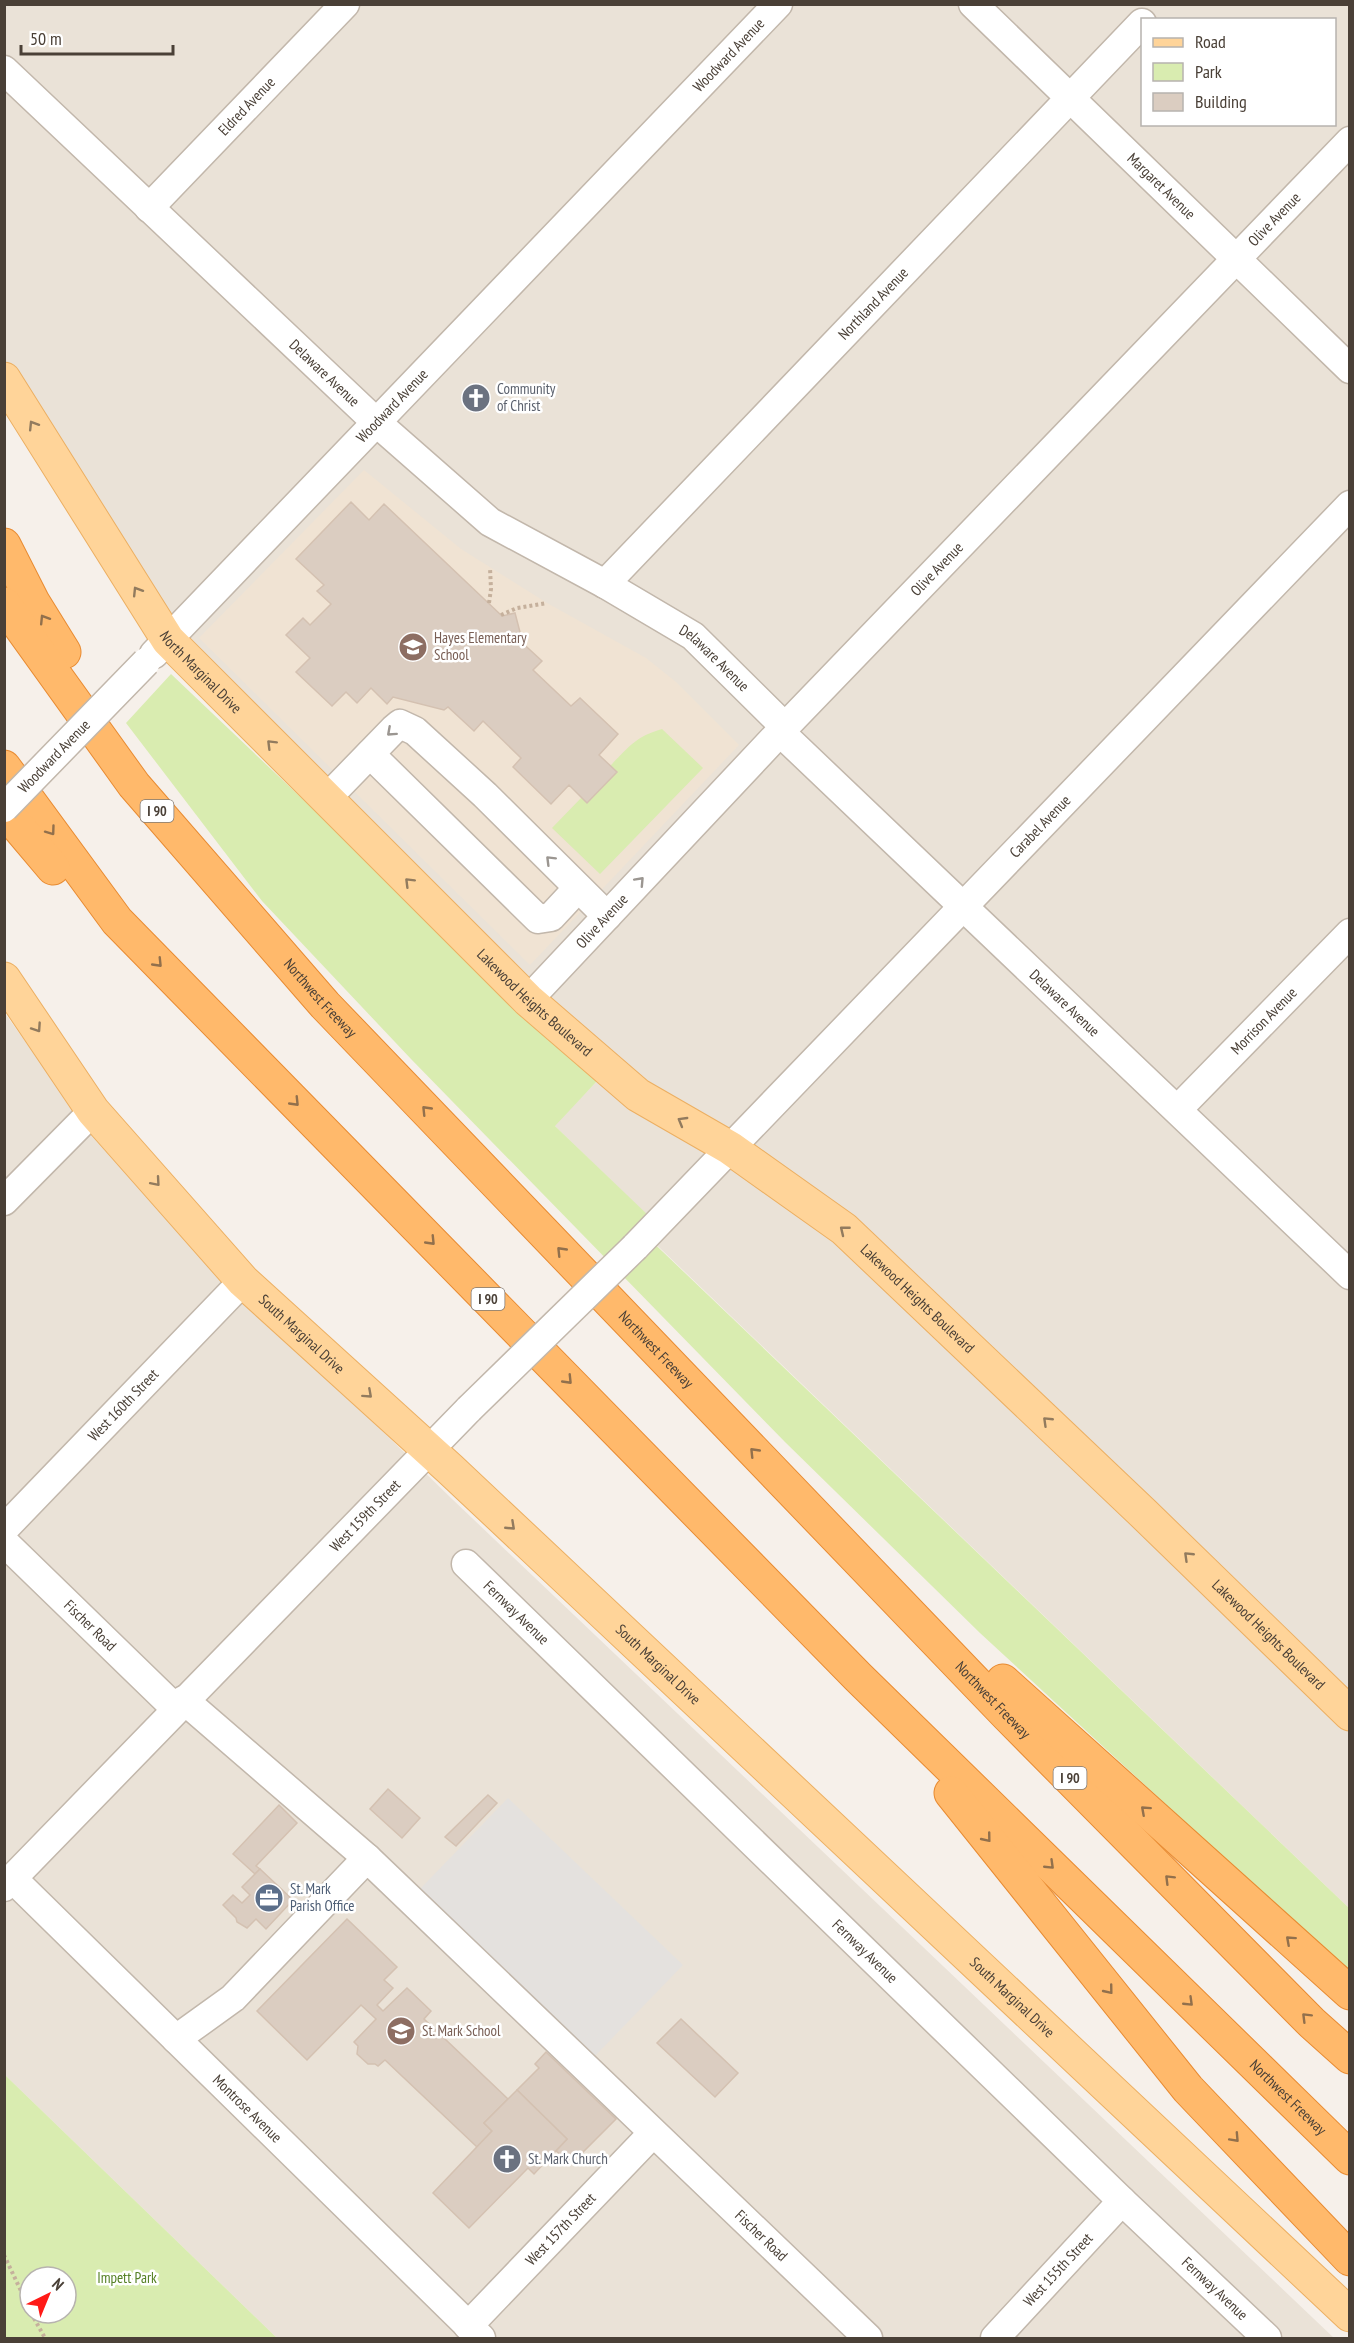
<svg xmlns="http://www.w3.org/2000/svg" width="1354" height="2343" font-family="'PT Sans Narrow',sans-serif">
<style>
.residential{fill:#eae2d7;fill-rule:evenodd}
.education{fill:#f0e3d3}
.green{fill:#d9ecb0;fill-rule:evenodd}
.parking{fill:#e4e1de}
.building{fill:#dbcdc1;stroke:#d4c1b1;stroke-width:1.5}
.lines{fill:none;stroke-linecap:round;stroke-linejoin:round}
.minor-casing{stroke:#c2b7ab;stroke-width:31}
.major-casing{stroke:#ecaf62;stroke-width:35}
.highway-casing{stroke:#e88b32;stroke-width:35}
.path{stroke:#c5b09c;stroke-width:4;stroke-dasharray:3 3;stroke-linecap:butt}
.minor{stroke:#fff;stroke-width:28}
.major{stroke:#ffd499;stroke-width:33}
.highway{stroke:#ffb96b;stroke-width:33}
.minor-bridge-casing{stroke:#c2b7ab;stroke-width:31;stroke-linecap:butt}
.minor-bridge{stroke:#fff;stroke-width:28}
.oneway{stroke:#927b5e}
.oneway2{stroke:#92704c}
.oneway3{stroke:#9b9691}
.labels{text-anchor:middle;stroke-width:5;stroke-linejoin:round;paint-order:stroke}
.shield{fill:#fff;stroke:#807973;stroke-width:1.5}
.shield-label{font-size:14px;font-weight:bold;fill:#4a4037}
.street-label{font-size:15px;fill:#4a4037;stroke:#fff}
.worship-label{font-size:15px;fill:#5b616d;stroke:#fff;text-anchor:start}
.education-label{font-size:15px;fill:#785e54;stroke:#fff;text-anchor:start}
.service-label{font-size:15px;fill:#4e5e75;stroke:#fff;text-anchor:start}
.park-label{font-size:15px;fill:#558125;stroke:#fff}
</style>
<rect width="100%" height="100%" fill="#f6f0ea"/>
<g class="residential">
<path d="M5,5H1349V1908L639,1228L649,1217L554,1125L615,1063L202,661L149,593L5,360ZM1142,20H1334V124H1142Z"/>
<polygon points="4,1012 89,1130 211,1264 451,1498 1334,2338 277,2338 5,2075"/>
</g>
<polygon class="education" points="364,470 461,549 547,603 646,658 676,682 739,745 530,965 199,638"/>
<g class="green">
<polygon points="171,674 598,1080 555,1126 650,1217 639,1229 1349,1908 1349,1973 980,1633 785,1442 411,1059 262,901 126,723"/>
<path d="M662,729L703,768L600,874L552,828L582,797L617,772L610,766C630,746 635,737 662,729Z"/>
<path d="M4,2075H5L277,2338H5ZM30,2277H66V2313H30Z"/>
</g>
<polygon class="parking" points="508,1798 683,1965 593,2058 419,1890"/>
<g class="building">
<polygon points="351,502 369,520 384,504 502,616 515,613 520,632 516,637 542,661 533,670 571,706 580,698 618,734 599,755 617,772 587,803 569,785 551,804 513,767 521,758 483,721 474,731 448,707 444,710 393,697 387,704 371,688 357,703 346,692 332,706 296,672 310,658 286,635 303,618 310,625 331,604 317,591 324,585 296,559"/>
<polygon points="388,1789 420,1818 402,1838 370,1809"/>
<polygon points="488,1795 497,1803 456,1846 445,1837"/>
<polygon points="279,1805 297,1823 256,1866 260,1869 255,1874 233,1854"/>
<polygon points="260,1869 293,1900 266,1929 256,1919 247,1928 237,1922 236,1918 223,1905 233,1895 242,1903 250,1895 242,1887"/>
<polygon points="347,1919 397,1967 384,1980 393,1988 377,2005 383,2011 407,1988 431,2011 424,2019 508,2099 484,2123 492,2131 477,2147 385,2060 378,2066 375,2064 368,2064 357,2054 358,2046 354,2042 376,2019 361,2005 307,2060 257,2011"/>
<polygon points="681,2019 738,2073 715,2097 657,2043"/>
<polygon points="546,2052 616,2119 579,2156 576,2152 568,2160 556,2151 567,2139 517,2090 539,2068 535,2064"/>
<polygon points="517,2090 567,2139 534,2174 528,2168 469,2228 433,2193 492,2131 484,2123"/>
</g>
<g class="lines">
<g class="minor-casing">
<g id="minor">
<path id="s1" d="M973,4L1350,369"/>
<path id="s2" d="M4,70L376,422L490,522L605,584L693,636L785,727"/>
<path id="s3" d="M149,208L345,4"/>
<path id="s4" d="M605,584L1142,23"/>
<path id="s5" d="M154,654L778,4"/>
<path id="s6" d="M780,732C969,914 1161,1093 1350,1275"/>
<polyline points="370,754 538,919 551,917 578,888"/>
<polyline points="326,799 394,729 400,724 415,731 485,795 607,916"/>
<path id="s7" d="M528,1000L780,732L1350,141"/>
<path id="s8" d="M1178,1109L1350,933"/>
<polyline points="4,1201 93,1111"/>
<path id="s9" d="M635,1247L1350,505"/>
<path id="s10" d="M4,1529L243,1281"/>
<path id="s11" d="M4,1542L176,1709"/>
<path id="s12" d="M466,1564L1122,2201L1267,2338"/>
<polyline points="184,1700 367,1858"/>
<path id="s13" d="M13,1879L481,2338"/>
<path id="s14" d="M4,1887L469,1409"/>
<path id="s15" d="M176,2039L233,1998L367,1858L868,2338"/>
<path id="s16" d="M468,2326L653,2133"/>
<path id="s17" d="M995,2338L1122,2201"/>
</g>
</g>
<g class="major-casing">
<g id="major">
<path id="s18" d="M4,379L168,640L528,1000L638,1095L730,1148L844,1229L1144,1514L1350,1714"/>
<path id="s19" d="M4,979L93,1111L243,1281L450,1469L1350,2315"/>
</g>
</g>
<g class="highway-casing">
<g id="highway">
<polyline points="4,545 33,602 64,652"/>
<path id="s20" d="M4,604L134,785L325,1005L1007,1715L1312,2023L1350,2057"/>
<path id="s21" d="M4,767L117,921L858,1677L1350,2158"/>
<polyline points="4,810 53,868"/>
<polyline points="1003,1681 1350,1993"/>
<polyline points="951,1793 1188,2089 1350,2259"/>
</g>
</g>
<g class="path">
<polyline points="489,603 491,589 490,568"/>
<polyline points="501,615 517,608 547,603"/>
<polyline points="4,2255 30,2310"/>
<polyline points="31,2313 45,2338"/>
</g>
<use href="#minor" class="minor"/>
<use href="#major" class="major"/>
<use href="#highway" class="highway"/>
<g class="minor-bridge-casing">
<g id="minor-bridge">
<path id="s22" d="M4,808L146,662"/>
<polyline points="469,1409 635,1247"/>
</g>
</g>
<use href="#minor-bridge" class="minor-bridge"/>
</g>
<defs><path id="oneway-chevron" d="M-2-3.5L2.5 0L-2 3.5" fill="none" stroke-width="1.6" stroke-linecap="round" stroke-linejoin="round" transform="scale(1.5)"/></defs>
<g class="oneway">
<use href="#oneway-chevron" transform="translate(33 425) rotate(-122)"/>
<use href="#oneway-chevron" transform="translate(137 591) rotate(-122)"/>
<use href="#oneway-chevron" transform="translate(271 744) rotate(-135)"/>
<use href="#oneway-chevron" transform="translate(409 882) rotate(-135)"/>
<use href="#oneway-chevron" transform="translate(37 1028) rotate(56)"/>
<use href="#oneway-chevron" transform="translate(682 1121) rotate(-150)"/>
<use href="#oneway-chevron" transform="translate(156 1182) rotate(49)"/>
<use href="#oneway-chevron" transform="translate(844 1230) rotate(-141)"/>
<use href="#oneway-chevron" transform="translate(368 1394) rotate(42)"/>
<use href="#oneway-chevron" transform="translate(1047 1421) rotate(-136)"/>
<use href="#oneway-chevron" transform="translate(511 1526) rotate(43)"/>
<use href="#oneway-chevron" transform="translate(1188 1556) rotate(-136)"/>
</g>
<g class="oneway2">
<use href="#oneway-chevron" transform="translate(44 619) rotate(-122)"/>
<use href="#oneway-chevron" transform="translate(51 831) rotate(54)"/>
<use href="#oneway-chevron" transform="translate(158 963) rotate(46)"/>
<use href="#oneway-chevron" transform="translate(295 1102) rotate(46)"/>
<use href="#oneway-chevron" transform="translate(426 1110) rotate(-134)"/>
<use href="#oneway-chevron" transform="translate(431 1241) rotate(46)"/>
<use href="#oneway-chevron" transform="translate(561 1251) rotate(-134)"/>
<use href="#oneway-chevron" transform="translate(568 1380) rotate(46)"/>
<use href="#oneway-chevron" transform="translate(754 1452) rotate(-134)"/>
<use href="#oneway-chevron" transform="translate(1145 1810) rotate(-138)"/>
<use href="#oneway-chevron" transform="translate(987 1838) rotate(51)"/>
<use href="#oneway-chevron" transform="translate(1050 1865) rotate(44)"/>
<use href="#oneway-chevron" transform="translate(1169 1879) rotate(-135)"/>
<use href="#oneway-chevron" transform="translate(1290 1940) rotate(-138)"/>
<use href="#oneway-chevron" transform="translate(1109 1990) rotate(51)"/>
<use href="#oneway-chevron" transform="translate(1189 2002) rotate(44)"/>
<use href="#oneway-chevron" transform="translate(1306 2017) rotate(-135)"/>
<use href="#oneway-chevron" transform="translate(1235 2138) rotate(47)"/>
</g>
<g class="oneway3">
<use href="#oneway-chevron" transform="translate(391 732) rotate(138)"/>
<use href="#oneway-chevron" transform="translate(550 860) rotate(-135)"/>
<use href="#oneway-chevron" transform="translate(640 881) rotate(-47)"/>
</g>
<defs>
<g id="church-disc" transform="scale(1.5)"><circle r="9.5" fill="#6b7280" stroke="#fff"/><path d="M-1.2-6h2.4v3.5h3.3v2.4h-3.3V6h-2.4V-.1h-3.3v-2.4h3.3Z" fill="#fff"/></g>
<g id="school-disc" transform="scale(1.5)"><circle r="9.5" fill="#8d6e63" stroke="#fff"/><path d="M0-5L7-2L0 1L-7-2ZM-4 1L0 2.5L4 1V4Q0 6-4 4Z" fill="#fff"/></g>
<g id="office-disc" transform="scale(1.5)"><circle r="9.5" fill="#5c6f8a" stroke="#fff"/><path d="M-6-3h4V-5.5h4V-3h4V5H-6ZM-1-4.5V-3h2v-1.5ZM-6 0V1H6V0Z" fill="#fff"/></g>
</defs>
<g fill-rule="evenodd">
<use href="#church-disc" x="476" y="398"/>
<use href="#school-disc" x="413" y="647"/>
<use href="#office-disc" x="269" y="1898"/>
<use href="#school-disc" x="401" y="2031"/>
<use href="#church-disc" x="507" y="2159"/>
</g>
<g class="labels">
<g class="shield">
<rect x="140.5" y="800" width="33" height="22" rx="4.5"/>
<rect x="471.5" y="1288" width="33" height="22" rx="4.5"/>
<rect x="1053.5" y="1767" width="33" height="22" rx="4.5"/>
</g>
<g class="shield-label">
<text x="157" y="816">I 90</text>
<text x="488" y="1304">I 90</text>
<text x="1070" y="1783">I 90</text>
</g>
<g class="street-label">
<text dy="5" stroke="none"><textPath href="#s5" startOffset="830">Woodward Avenue</textPath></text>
<text dy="5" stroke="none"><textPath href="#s3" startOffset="141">Eldred Avenue</textPath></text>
<text dy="5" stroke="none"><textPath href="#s1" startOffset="262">Margaret Avenue</textPath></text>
<text dy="5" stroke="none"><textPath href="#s7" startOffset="1080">Olive Avenue</textPath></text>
<text dy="5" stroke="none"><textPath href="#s4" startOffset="388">Northland Avenue</textPath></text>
<text dy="5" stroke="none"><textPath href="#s2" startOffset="441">Delaware Avenue</textPath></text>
<text dy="5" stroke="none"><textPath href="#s5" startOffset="344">Woodward Avenue</textPath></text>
<text dy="5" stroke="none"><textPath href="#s7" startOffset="594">Olive Avenue</textPath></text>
<text dy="5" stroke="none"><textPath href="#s2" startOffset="927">Delaware Avenue</textPath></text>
<text dy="5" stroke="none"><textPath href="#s18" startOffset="354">North Marginal Drive</textPath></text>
<text dy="5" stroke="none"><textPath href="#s22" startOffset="72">Woodward Avenue</textPath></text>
<text dy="5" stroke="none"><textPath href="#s9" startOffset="584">Carabel Avenue</textPath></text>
<text dy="5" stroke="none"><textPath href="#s7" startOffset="108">Olive Avenue</textPath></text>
<text dy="5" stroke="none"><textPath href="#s20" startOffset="506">Northwest Freeway</textPath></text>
<text dy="5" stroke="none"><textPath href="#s18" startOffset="824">Lakewood Heights Boulevard</textPath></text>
<text dy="5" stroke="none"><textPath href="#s6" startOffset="393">Delaware Avenue</textPath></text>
<text dy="5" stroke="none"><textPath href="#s8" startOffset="123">Morrison Avenue</textPath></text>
<text dy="5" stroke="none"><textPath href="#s18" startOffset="1310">Lakewood Heights Boulevard</textPath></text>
<text dy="5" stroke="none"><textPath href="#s19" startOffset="465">South Marginal Drive</textPath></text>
<text dy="5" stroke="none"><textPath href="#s20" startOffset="992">Northwest Freeway</textPath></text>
<text dy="5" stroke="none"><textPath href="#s10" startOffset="172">West 160th Street</textPath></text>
<text dy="5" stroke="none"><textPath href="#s14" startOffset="518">West 159th Street</textPath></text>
<text dy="5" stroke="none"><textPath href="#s12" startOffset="70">Fernway Avenue</textPath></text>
<text dy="5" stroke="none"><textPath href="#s11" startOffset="120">Fischer Road</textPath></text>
<text dy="5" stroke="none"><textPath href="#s18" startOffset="1796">Lakewood Heights Boulevard</textPath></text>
<text dy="5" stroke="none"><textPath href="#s19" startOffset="951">South Marginal Drive</textPath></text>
<text dy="5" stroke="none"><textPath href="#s20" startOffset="1478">Northwest Freeway</textPath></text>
<text dy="5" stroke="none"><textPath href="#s12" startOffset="556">Fernway Avenue</textPath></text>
<text dy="5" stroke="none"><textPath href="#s19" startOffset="1437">South Marginal Drive</textPath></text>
<text dy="5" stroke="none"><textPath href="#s21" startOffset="1851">Northwest Freeway</textPath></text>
<text dy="5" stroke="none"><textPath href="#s13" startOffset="328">Montrose Avenue</textPath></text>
<text dy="5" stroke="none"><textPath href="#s16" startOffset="134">West 157th Street</textPath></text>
<text dy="5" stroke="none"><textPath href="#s15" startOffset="810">Fischer Road</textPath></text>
<text dy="5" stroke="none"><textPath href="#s17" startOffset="93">West 155th Street</textPath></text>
<text dy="5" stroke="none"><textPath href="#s12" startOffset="1042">Fernway Avenue</textPath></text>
</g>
<g class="worship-label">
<text x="497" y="394">Community<tspan x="497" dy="17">of Christ</tspan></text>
<text x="528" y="2164">St. Mark Church</text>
</g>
<g class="education-label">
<text x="434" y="643">Hayes Elementary<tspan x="434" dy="17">School</tspan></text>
<text x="422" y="2036">St. Mark School</text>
</g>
<g class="service-label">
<text x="290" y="1894">St. Mark<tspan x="290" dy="17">Parish Office</tspan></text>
</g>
<g class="park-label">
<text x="127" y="2283">Impett Park</text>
</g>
</g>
<rect width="1354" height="2343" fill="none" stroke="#4a4037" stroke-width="12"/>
<rect x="1141" y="18" width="195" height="108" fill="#ffffff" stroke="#b7b3af" stroke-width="1.5"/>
<rect x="1153" y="38" width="30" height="9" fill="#ffd499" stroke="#b7b3af" stroke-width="1.5"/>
<text x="1195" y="48" font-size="18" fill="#4a4037">Road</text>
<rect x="1153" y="63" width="30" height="18" fill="#d9ecb0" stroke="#b7b3af" stroke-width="1.5"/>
<text x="1195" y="78" font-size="18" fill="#4a4037">Park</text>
<rect x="1153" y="93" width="30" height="18" fill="#dbcdc1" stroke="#b7b3af" stroke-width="1.5"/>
<text x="1195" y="108" font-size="18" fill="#4a4037">Building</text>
<g transform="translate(48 2295) rotate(43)"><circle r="28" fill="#ffffff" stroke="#b7b3af" stroke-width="1.5"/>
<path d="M0-4.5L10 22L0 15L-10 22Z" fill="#ff1a17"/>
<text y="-9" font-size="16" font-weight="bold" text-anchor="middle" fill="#4a4037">N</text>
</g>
<path d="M21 45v9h152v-9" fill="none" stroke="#4a4037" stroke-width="3"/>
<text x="30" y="45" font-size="18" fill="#4a4037" stroke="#ffffff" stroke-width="4.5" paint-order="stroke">50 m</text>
</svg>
